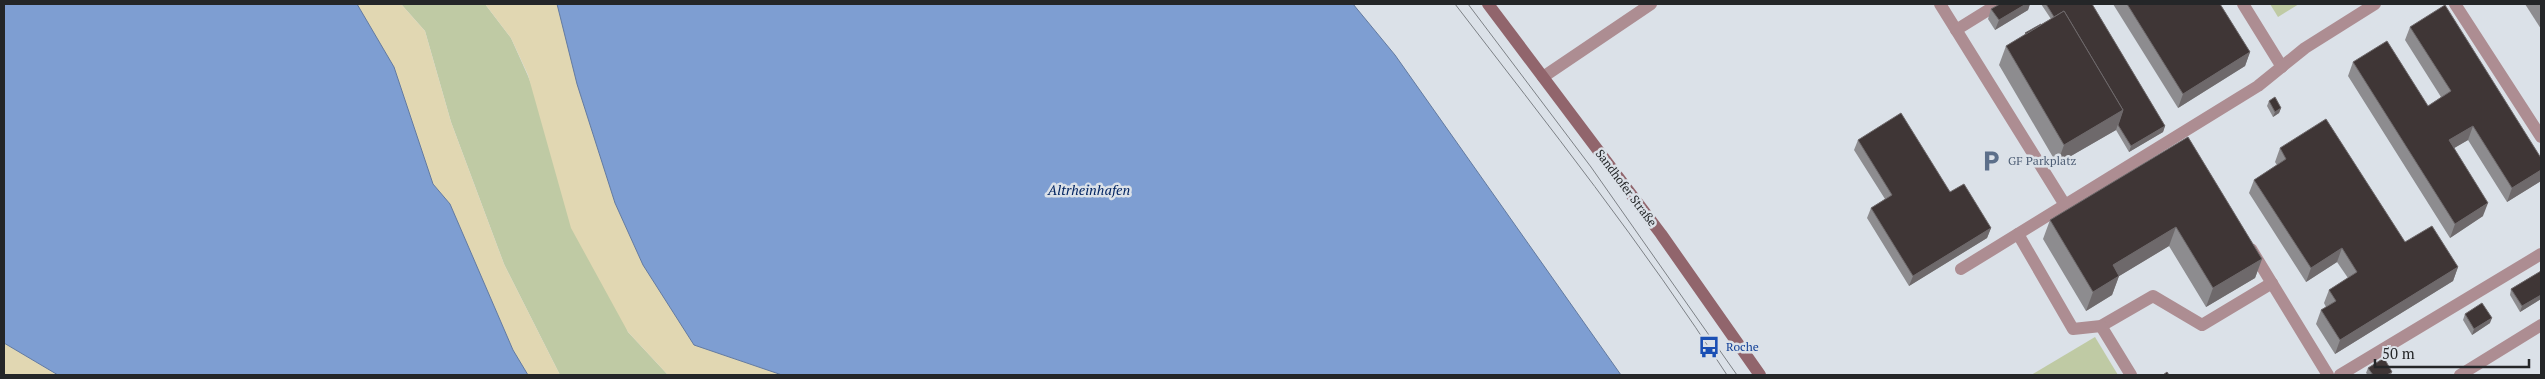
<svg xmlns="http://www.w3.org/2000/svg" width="2545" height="379" font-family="'PT Serif',serif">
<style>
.green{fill:#bfcaa4}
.sand{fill:#e1d7b2}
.water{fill:#7e9ed2;stroke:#637a9f}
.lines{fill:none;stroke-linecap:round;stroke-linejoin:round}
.lane{stroke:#ad8d92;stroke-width:12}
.secondary{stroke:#91656c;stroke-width:12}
.tram{stroke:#7d8186;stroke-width:1}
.wall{fill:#8d8c8f}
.shaded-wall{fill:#6e696b}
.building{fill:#3f3636;stroke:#6e696b}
.labels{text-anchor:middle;stroke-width:5;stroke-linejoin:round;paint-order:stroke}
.service-label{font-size:12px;fill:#4e5e75;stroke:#dbe1e8;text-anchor:start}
.street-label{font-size:12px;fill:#242628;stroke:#dbe1e8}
.transit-label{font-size:12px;fill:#164399;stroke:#dbe1e8;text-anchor:start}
.water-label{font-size:14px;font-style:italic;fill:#022461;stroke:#dbe1e8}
</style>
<rect width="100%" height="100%" fill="#dbe1e8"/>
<g class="green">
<polygon points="401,4 485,4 511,38 528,76 628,332 668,375 560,375 504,264 451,122 425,31"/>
<polygon points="2270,4 2299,4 2278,17"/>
<polygon points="2095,337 2118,375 2031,375"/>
</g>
<g class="sand">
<polygon points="357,4 401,4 425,31 451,122 504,264 560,375 528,375 513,350 450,204 433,184 394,67"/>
<polygon points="485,4 557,4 577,84 615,203 643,265 694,345 782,375 668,375 628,332 571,228 528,75 511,38"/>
<polygon points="4,343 57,375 58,375 4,375"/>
</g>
<g class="water">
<polygon points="4,4 357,4 394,67 433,184 450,204 513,350 528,375 58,375 4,343"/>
<polygon points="557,4 1353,4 1395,55 1621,375 782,375 694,345 643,265 615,203 577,84"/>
</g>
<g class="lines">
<g class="lane">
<polyline points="1940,4 2065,205"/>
<polyline points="2243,4 2282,67"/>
<polyline points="2455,4 2541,137"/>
<polyline points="1956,30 1998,4"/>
<polyline points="1543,77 1651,4"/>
<polyline points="2018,234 2073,329 2101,326 2153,296 2202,325 2272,283"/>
<polyline points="2251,249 2328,375"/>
<polyline points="1961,269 2258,86 2305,48 2375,4"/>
<polyline points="2101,326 2131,375"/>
<polyline points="2340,375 2541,254"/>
<polyline points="2460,375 2541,325"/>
</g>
<polyline class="secondary" points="1488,4 1661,234 1760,375"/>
<g class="tram">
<path d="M1455,4C1548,125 1644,246 1727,375"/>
<polyline points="1468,4 1591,167 1737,375"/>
</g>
</g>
<g class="wall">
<polygon points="2000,4 2030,4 2028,10 1995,30 1988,19 1991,9"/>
<polygon points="2041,4 2092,4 2165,126 2163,132 2129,152 2116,130 2057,164 1999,65 2006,46 2025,35 2025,33 2051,19"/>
<polygon points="2113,4 2220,4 2250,52 2245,66 2178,108"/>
<polygon points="2525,4 2541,4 2541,29"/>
<polygon points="2410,27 2541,158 2541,181 2507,202 2468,140 2454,148 2483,216 2450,238 2348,76 2353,62 2428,106 2441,97 2405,40"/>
<polygon points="2269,101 2281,108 2279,113 2273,117 2267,106"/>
<polygon points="2188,137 2262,259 2255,278 2206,307 2169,246 2119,276 2112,295 2086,311 2043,239 2050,220"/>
<polygon points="1858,140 1950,192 1991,228 1987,238 1909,286 1867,218 1871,208 1885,199 1854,150"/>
<polygon points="2280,148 2405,242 2458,267 2453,281 2335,354 2316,324 2321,310 2326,307 2324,303 2329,290 2348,278 2337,262 2306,282 2249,193 2254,180 2277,165 2275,162"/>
<polygon points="2541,271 2541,299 2520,312 2510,295 2511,289"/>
<polygon points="2465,314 2490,323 2472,335 2463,320"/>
<polygon points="2368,368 2392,372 2391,375 2368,375 2366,373"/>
</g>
<g class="shaded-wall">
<polygon points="2026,4 2030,4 2028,10 1995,30 1999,20"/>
<polygon points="2250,52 2245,66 2178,108 2183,94"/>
<polygon points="2281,108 2279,113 2273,117 2275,112"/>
<polygon points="2123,110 2116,130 2057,164 2064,145"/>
<polygon points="2165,126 2163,132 2129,152 2131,146"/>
<polygon points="2473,126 2468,140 2444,154 2449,140"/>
<polygon points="2541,170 2541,181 2507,202 2512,188"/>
<polygon points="2488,203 2483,216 2450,238 2455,224"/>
<polygon points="2176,227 2169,246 2106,284 2113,265"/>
<polygon points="1991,228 1987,238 1909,286 1913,276"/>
<polygon points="2342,248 2337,262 2306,282 2311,268"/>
<polygon points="2262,259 2255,278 2206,307 2213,288"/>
<polygon points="2458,267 2453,281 2335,354 2340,340"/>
<polygon points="2119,276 2112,295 2086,311 2093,292"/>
<polygon points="2541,295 2541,299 2520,312 2522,306"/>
<polygon points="2492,318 2490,323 2472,335 2474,329"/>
</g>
<g class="building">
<polygon points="2000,4 2026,4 1999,20 1991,9"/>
<polygon points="2046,4 2092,4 2165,126 2131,146 2118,125 2123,110 2064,11 2054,17"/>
<polygon points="2127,4 2220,4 2250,52 2183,94"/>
<polygon points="2445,5 2541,158 2541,170 2512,188 2473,126 2449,140 2488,203 2455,224 2353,62 2387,41 2428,106 2451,91 2410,27"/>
<polygon points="2064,11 2123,110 2064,145 2006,46"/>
<polygon points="2041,24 2041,25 2026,34 2025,33"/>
<polygon points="2275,97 2281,108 2275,112 2269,101"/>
<polygon points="1901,113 1950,192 1964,184 1991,228 1913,276 1871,208 1892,195 1858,140"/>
<polygon points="2326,119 2405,242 2432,226 2458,267 2340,340 2321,310 2336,301 2329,290 2357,272 2342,248 2311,268 2254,180 2286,159 2280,148"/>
<polygon points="2188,137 2262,259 2213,288 2176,227 2113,265 2119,276 2093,292 2050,220"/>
<polygon points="2541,271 2541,295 2522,306 2511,289"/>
<polygon points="2482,303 2492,318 2474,329 2465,314"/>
<polygon points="2384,358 2392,372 2387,375 2373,375 2368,368"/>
<polygon points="2167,372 2169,375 2163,375"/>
</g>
<defs>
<g id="parking-bare" transform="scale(1.725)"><path d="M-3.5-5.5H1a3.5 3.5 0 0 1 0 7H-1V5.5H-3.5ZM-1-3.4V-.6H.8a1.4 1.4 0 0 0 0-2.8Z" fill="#5c6f8a" stroke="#dbe1e8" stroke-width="2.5" paint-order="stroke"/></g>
<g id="bus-bare" transform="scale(1.725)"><path d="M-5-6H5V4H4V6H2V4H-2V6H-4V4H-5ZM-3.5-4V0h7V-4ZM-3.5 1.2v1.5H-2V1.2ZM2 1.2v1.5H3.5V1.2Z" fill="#1a4fb4" stroke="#dbe1e8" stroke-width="2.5" paint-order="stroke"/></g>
</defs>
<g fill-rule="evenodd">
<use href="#parking-bare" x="1991" y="161"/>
<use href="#bus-bare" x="1709" y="347"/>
</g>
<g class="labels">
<g class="service-label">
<text x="2008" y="165">GF Parkplatz</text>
</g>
<g class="street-label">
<text transform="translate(1626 188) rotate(53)" y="4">Sandhofer Straße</text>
</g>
<g class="transit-label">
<text x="1726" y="351">Roche</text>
</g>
<g class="water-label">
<text x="1089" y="195">Altrheinhafen</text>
</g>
</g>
<rect width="2545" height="379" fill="none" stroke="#242628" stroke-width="10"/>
<path d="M2375 359v8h154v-8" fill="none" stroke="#242628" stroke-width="2.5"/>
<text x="2382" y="359" font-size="15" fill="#242628" stroke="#dbe1e8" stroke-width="4" paint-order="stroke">50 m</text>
</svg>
